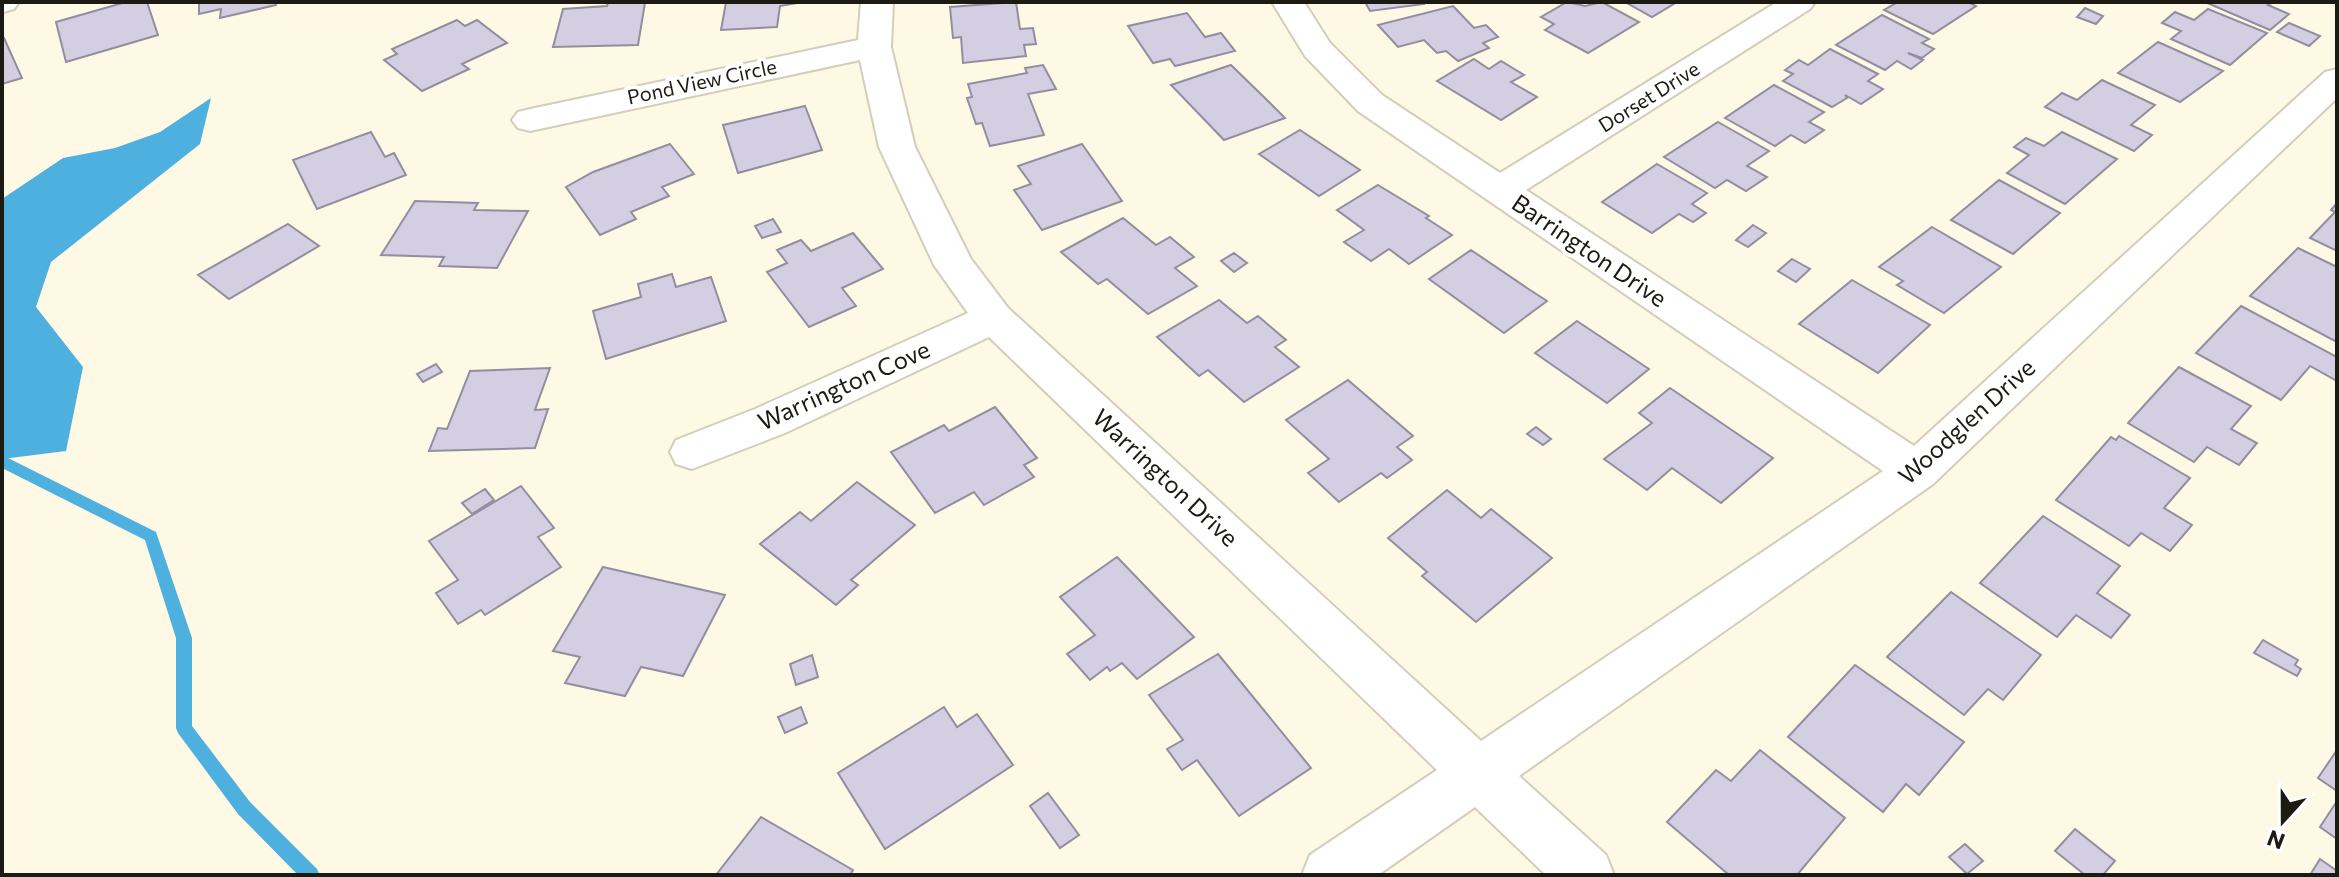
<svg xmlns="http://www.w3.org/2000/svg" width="2339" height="877" font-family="Commissioner,sans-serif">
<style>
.water{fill:#4eb0df}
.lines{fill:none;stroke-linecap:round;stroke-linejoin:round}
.stream{fill:#4eb0df;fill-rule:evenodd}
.building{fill:#d3cee1;stroke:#928e9f;stroke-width:2}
.minor-casing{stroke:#d2ceba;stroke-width:4}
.minor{fill:#fff;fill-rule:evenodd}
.labels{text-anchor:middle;stroke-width:8;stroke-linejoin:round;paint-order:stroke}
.far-street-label{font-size:20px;fill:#1c1a13;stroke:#fff}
.street-label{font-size:24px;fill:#1c1a13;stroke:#fff}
</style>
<rect width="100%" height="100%" fill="#fef9e5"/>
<polygon class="water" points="211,98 200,144 51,262 36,307 83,367 66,451 2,459 2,199 63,158 115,148 160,132"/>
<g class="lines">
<polygon class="stream" points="2,455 156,532 192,638 192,726 250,802 317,869 320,875 298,875 238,814 178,733 176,728 176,638 145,540 2,468"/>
</g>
<g class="building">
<polygon points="126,2 147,2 158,35 66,62 56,22"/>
<polygon points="199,2 275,2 276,5 220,18 221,9 199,14"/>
<polygon points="608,2 645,3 638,45 553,47 563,9 607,6"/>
<polygon points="726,2 803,2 780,6 777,27 721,30"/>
<polygon points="1016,2 1020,29 1033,28 1036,44 1024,45 1026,56 963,63 961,37 953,38 950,7"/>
<polygon points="1365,2 1423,2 1424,4 1370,11"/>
<polygon points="1567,2 1585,6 1602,2 1639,22 1588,53 1545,30 1554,24 1541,17"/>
<polygon points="1625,2 1677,2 1652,17"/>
<polygon points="1898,2 1968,2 1976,6 1933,34 1884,10"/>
<polygon points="2205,2 2273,2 2268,5 2289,14 2270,30"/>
<polygon points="1453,6 1474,28 1486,25 1498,37 1483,43 1489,48 1458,61 1446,51 1437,53 1424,40 1398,47 1378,25"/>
<polygon points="2085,8 2103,16 2096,24 2077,17"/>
<polygon points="2208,9 2267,33 2230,65 2171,39 2181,31 2162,23 2175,12 2194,20"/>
<polygon points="1187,13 1205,37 1221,33 1235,51 1175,66 1170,59 1153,63 1128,26"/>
<polygon points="1882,15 1929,39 1922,43 1934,49 1922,58 1908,53 1923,60 1911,69 1897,61 1885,70 1836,45"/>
<polygon points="457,20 465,26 477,20 507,43 462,64 469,69 422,91 384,60 397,54 392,49"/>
<polygon points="2289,23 2320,36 2309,46 2277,32"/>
<polygon points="4,38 22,78 2,84 2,39"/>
<polygon points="2158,42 2223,71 2180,102 2118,73"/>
<polygon points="1830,49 1878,74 1868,81 1883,89 1861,104 1845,95 1847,98 1832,107 1783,81 1793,74 1785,70 1799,60 1808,65"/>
<polygon points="1474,59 1489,69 1501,61 1524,75 1511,82 1537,97 1501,120 1437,81"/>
<polygon points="1043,65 1056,89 1028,94 1044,135 990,146 982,123 976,124 967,98 972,97 968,84 1027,73 1025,68"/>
<polygon points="1231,65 1269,102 1285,118 1224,140 1171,85"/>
<polygon points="2102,80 2155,105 2131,125 2152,135 2134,151 2045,107 2062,93 2077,100"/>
<polygon points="1774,85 1824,112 1809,122 1824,130 1805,143 1791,135 1775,146 1725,118"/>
<polygon points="805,106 822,150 738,173 723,125"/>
<polygon points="1718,122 1769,151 1747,166 1767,177 1746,191 1727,180 1715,188 1664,157"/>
<polygon points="1300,130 1360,170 1319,196 1259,154"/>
<polygon points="371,132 385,157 394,153 406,175 317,209 293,160"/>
<polygon points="2062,132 2117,159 2065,204 2007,173 2029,155 2014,147 2026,138 2044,146"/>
<polygon points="670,144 694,174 662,187 669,196 631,212 636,219 600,235 566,187 593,172"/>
<polygon points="1082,144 1122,201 1042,230 1014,190 1031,184 1018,166"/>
<polygon points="1657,164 1707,193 1692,204 1706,213 1693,222 1679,214 1652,233 1602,202"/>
<polygon points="1999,180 2060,213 2013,254 1951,220"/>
<polygon points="1378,185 1429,216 1426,218 1452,235 1409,264 1389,249 1371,261 1344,242 1364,230 1337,210"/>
<polygon points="415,201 478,203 474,210 528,211 497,268 439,266 444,257 381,255"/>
<polygon points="2337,203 2337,251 2310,238 2335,212 2331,210"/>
<polygon points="1123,218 1156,245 1170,237 1194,257 1175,268 1197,286 1148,314 1107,279 1098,284 1061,252"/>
<polygon points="773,219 781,232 762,238 755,226"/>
<polygon points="288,224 319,246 229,299 198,275"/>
<polygon points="1753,225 1766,233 1748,247 1736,240"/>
<polygon points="1932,227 2001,267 1944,313 1897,285 1903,281 1879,267"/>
<polygon points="853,233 883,269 842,288 856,306 809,327 767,272 787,263 777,250 801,240 811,251"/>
<polygon points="2298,248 2337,267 2337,342 2250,296"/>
<polygon points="1471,250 1527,288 1547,301 1504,333 1429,279"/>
<polygon points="1234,253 1247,263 1234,272 1221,261"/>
<polygon points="1792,259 1810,269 1796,282 1778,271"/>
<polygon points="672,274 676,287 711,277 726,321 606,359 593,311 641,297 638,284"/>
<polygon points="1852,280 1930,325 1878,373 1799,324"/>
<polygon points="1219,300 1247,323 1258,316 1286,340 1275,347 1299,367 1244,402 1208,370 1199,376 1157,337"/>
<polygon points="2241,306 2337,357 2337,381 2310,366 2281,400 2196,353"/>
<polygon points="1577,321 1649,369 1607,403 1535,353"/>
<polygon points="436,364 442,372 423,382 417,374"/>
<polygon points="2179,367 2251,406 2231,429 2257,443 2239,465 2207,447 2194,462 2128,423"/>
<polygon points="550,368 535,410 548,409 535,448 429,451 438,428 447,429 470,371"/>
<polygon points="1348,380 1413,436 1397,447 1412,460 1387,478 1381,473 1339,502 1308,473 1329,459 1286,420"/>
<polygon points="1670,388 1773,458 1721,503 1672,468 1647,490 1604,459 1652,423 1639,413"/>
<polygon points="995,407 1037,458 1024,465 1034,477 984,505 974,492 935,513 891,452 944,425 949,431"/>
<polygon points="1536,427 1551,439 1543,445 1527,434"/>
<polygon points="2119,436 2190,478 2164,508 2192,525 2170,551 2141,533 2129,546 2056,500 2111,437 2116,440"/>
<polygon points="857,482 915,525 851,580 858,585 836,605 760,544 800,512 811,521"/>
<polygon points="521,486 554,528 538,537 561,567 485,615 481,610 458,624 436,593 458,580 429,541"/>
<polygon points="485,489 494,500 472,514 462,503"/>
<polygon points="1447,490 1481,518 1491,509 1552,558 1476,622 1422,576 1427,572 1388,538"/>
<polygon points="2043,516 2120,566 2097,593 2130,615 2111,638 2076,615 2057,637 1980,583"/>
<polygon points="1117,557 1194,637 1137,679 1122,663 1110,671 1107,667 1090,680 1067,654 1095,635 1060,597"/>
<polygon points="603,567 725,595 683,676 641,667 625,696 565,683 580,657 553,651"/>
<polygon points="1951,592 2041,655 2003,700 1988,689 1964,715 1887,657"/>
<polygon points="2263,640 2298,660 2295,665 2301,669 2297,676 2254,653"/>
<polygon points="1218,654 1311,768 1239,816 1197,760 1182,770 1167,749 1183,740 1149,695"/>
<polygon points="812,655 818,677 796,685 790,664"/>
<polygon points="1855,665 1964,742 1919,795 1906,784 1883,812 1788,737"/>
<polygon points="801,707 807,723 785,733 778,717"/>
<polygon points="944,707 957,727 977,714 1013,765 885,849 838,773"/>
<polygon points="1760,750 1845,818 1797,875 1729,875 1667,822 1716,770 1731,781"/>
<polygon points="2337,750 2337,791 2318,778"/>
<polygon points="1048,793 1079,835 1060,848 1030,806"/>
<polygon points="2337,801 2337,839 2320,827"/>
<polygon points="761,817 853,870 850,875 716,875"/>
<polygon points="2075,829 2115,861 2103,875 2085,875 2055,851"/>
<polygon points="1965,844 1983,861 1967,874 1949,857"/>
<polygon points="2320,859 2337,871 2337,875 2310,875"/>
</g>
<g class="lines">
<g class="minor-casing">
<g id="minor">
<polygon points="2,2 19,2 14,9 3,12"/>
<polygon points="861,2 893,2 891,47 915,147 971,259 1008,308 1481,741 1883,471 1358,111 1305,56 1272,2 1304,2 1330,43 1382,95 1500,173 1777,2 1815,2 1810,9 1526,190 1914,446 2325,72 2337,69 2337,98 1933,484 1519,776 1606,855 1614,875 1546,875 1475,807 1378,875 1302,875 1310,855 1437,770 989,337 785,433 692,469 676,464 670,452 676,440 755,409 968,313 934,265 879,147 860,60 530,131 518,128 512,120 518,112 530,109 858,40"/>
</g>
</g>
<use href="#minor" class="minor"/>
</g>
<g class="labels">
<g class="far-street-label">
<text transform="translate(702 82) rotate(-12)" y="7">Pond View Circle</text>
<text transform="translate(1649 97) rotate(-32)" y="7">Dorset Drive</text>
</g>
<g class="street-label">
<text transform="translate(1589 251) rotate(34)" y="8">Barrington Drive</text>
<text transform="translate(844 386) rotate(-24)" y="8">Warrington Cove</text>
<text transform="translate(1967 422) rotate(-42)" y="8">Woodglen Drive</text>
<text transform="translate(1165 478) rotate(43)" y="8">Warrington Drive</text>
</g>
</g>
<rect width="2339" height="877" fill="none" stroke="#1c1a13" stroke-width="8"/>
<g transform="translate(2283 821) rotate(201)" stroke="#ffffff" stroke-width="6" paint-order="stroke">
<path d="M0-6L14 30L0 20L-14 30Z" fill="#1c1a13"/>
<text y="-12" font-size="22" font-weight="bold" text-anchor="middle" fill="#1c1a13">N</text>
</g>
</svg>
